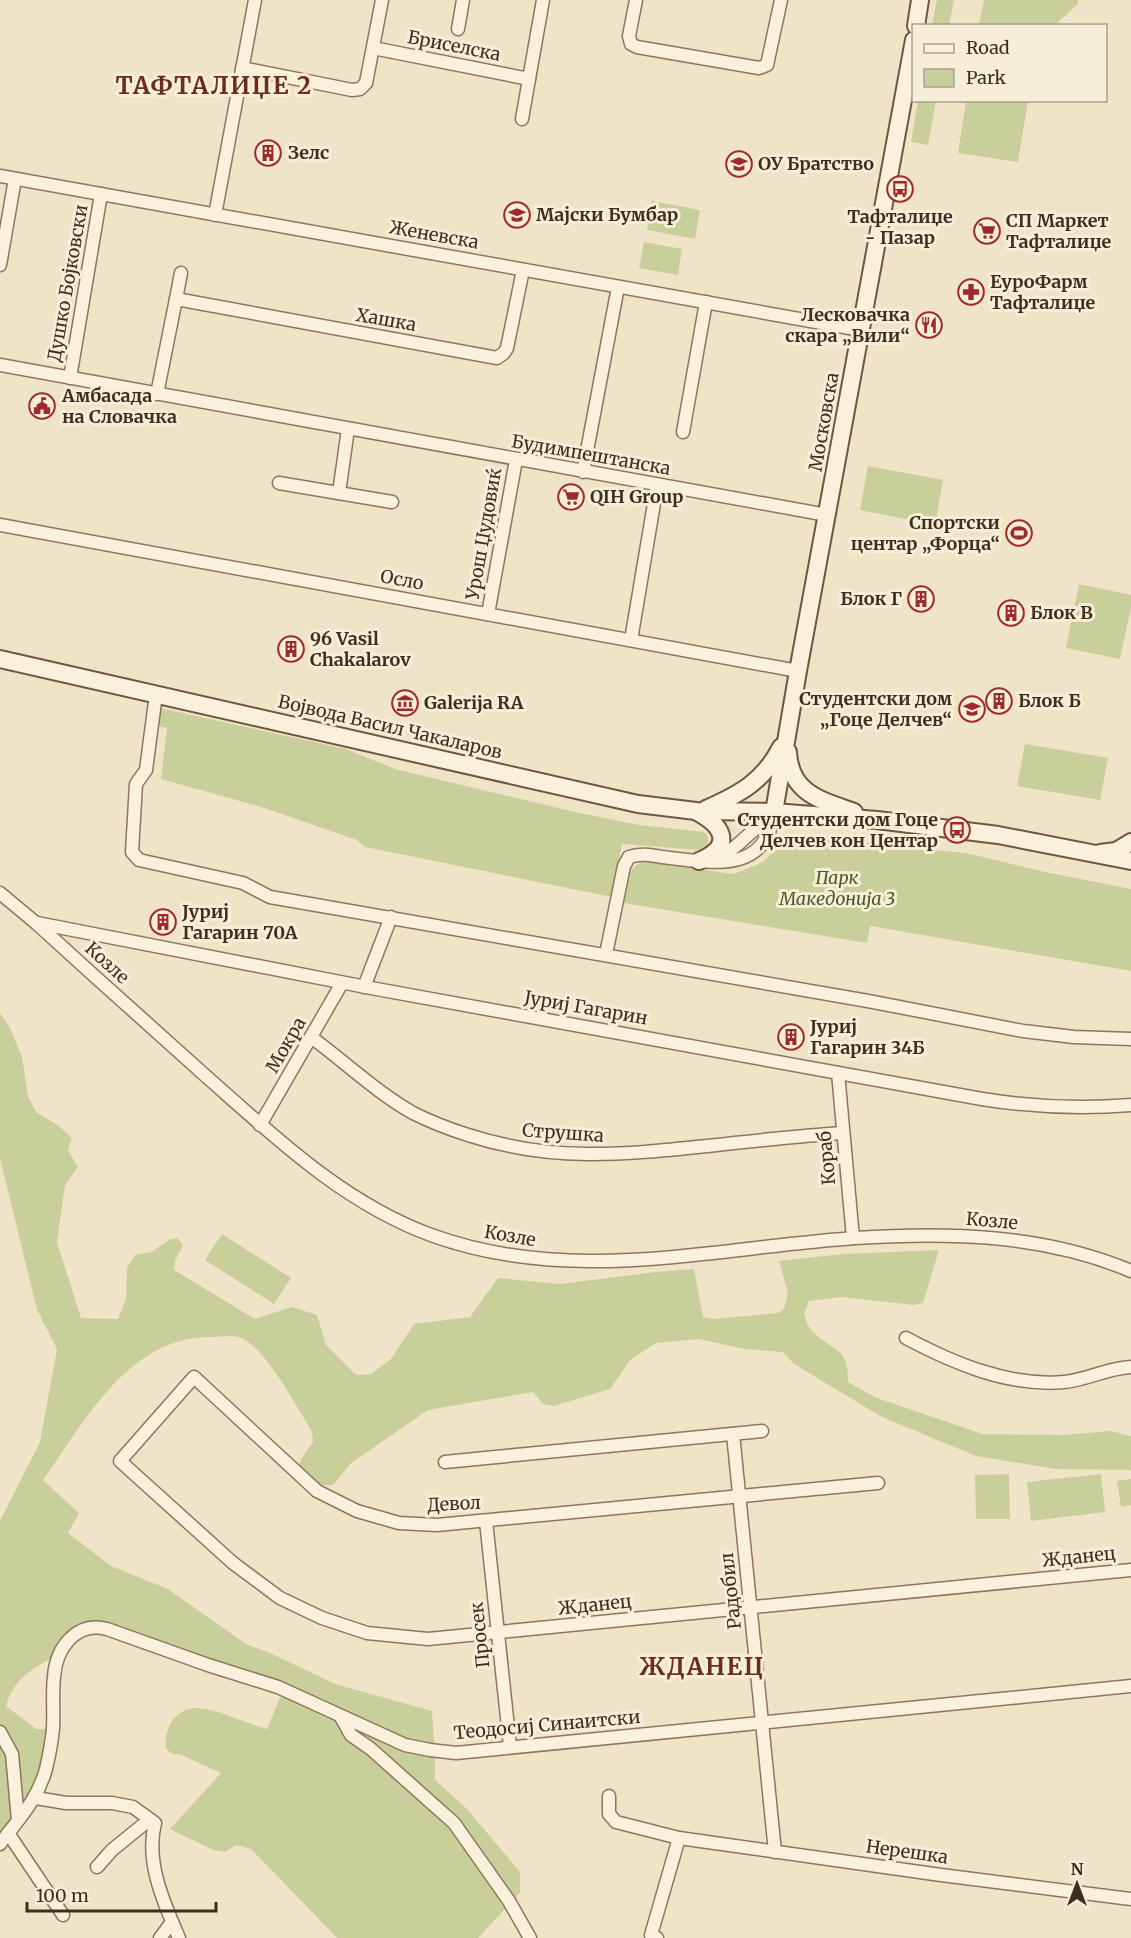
<svg xmlns="http://www.w3.org/2000/svg" width="1131" height="1938" font-family="Merriweather,serif">
<style>
.green{fill:#c9cf9b}
.lines{fill:none;stroke-linecap:round;stroke-linejoin:round}
.street-casing{stroke:#8d765c;stroke-width:15}
.secondary-casing{stroke:#6f573f;stroke-width:20}
.street{stroke:#faf1dc;stroke-width:12}
.secondary{stroke:#faf1dc;stroke-width:16}
.labels{text-anchor:middle;stroke-width:6;stroke-linejoin:round;paint-order:stroke}
.street-label{font-size:18px;fill:#3d2e20;stroke:#f7eed8}
.poi-label{font-size:18px;font-weight:bold;fill:#3d2e20;stroke:#f7eed8;text-anchor:start}
.park-label{font-size:18px;font-style:italic;fill:#4d5a26;stroke:#f7eed8}
.district-label{font-size:24px;font-weight:bold;letter-spacing:1.5px;fill:#6b2e1e;stroke:#f7eed8}
</style>
<rect width="100%" height="100%" fill="#f0e4c8"/>
<g class="green">
<polygon points="937,0 954,0 949,25 932,25"/>
<polygon points="984,0 1078,0 1078,4 1055,25 979,25"/>
<polygon points="918,101 936,101 928,145 911,142"/>
<polygon points="966,101 1028,101 1018,162 958,153"/>
<polygon points="652,201 700,210 695,239 647,230"/>
<polygon points="644,242 682,249 678,275 639,268"/>
<polygon points="868,466 943,480 935,525 860,510"/>
<polygon points="1079,584 1131,595 1131,607 1120,659 1066,648"/>
<path d="M160,708L346,749L395,769L575,812L639,825L704,832C710,837 709,844 705,849L700,850L622,844L612,897L365,847L357,840L261,807L161,779L167,728L157,726Z"/>
<polygon points="1025,744 1108,758 1100,800 1017,786"/>
<path d="M796,835L827,837L909,848L966,853L1045,872L1131,889V971L870,926L867,943L624,903C627,887 625,865 645,862L734,874L763,862L786,839Z"/>
<path d="M0,1013L9,1026L22,1057L28,1096L36,1112L59,1126L72,1138L68,1150L78,1167L65,1185L57,1242L81,1318L118,1319L126,1299L127,1268L135,1255L151,1252L169,1240L177,1238L183,1245L175,1261L174,1270L255,1319L292,1307L317,1315L326,1345L356,1375L371,1374L391,1359L414,1324L470,1317L498,1278L560,1284L656,1272L694,1269L703,1317L713,1319L778,1313L784,1309L788,1293L779,1261L843,1254L939,1250L923,1303L914,1305L842,1297L809,1301L804,1314C806,1319 808,1327 812,1331C832,1352 849,1345 848,1382L877,1398L983,1434L1063,1435L1110,1431L1131,1436V1470L1055,1469L976,1456L882,1417L794,1364L783,1352L744,1349L699,1339L656,1343L630,1360L610,1389L554,1406L543,1404L533,1392L428,1410L351,1463L333,1485H320L299,1466L300,1461L313,1442L312,1432C300,1411 263,1345 241,1338C234,1335 222,1337 214,1337C130,1334 85,1421 43,1480L79,1513L68,1533L111,1566L168,1589L246,1644L270,1653L335,1684L432,1711L435,1755V1780L467,1809L520,1872V1893L478,1938H337L251,1849L236,1845L225,1852L213,1850L170,1829L221,1773L179,1754H173L166,1749C164,1730 173,1710 195,1708C214,1707 247,1724 267,1729L283,1690L96,1626C84,1634 73,1644 62,1651C37,1668 15,1674 6,1706L36,1729H48L45,1771L0,1844V1521L40,1442L57,1349L37,1310L0,1158Z"/>
<polygon points="222,1234 291,1278 274,1304 205,1260"/>
<polygon points="1009,1474 1010,1519 976,1519 975,1475"/>
<polygon points="1101,1474 1105,1512 1031,1521 1027,1482"/>
<polygon points="1131,1479 1131,1505 1121,1507 1117,1481"/>
</g>
<g class="lines">
<g class="street-casing">
<g id="street">
<polyline points="636,0 629,36 631,44 637,47 759,68 767,65 781,0"/>
<polyline points="458,29 463,0"/>
<polyline points="373,48 529,79"/>
<polyline points="242,68 352,90 360,89 366,83 382,0"/>
<polyline points="522,119 543,0"/>
<polyline points="0,176 861,330"/>
<polyline points="215,215 255,0"/>
<polyline points="0,265 15,179"/>
<polyline points="176,299 181,273"/>
<polyline points="0,365 827,515"/>
<polyline points="70,378 101,194"/>
<polyline points="157,394 176,299 497,358 504,353 507,348 523,270"/>
<polyline points="683,432 706,302"/>
<polyline points="583,472 618,287"/>
<polyline points="279,483 392,502"/>
<polyline points="339,493 348,429"/>
<polyline points="0,525 798,671"/>
<polyline points="488,614 516,460"/>
<polyline points="631,640 657,486"/>
<polyline points="156,694 146,770 136,784 132,852 139,860 243,883 270,897 868,1001 1023,1031 1074,1037 1131,1039"/>
<polyline points="717,860 736,846 774,812"/>
<path d="M0,893L36,923C93,975 151,1027 208,1078C277,1139 344,1203 431,1235C571,1286 712,1248 855,1238C948,1232 1044,1234 1131,1271"/>
<path d="M37,923L371,988L982,1099C1032,1107 1081,1109 1131,1105"/>
<path d="M606,954L624,866L629,857C640,853 651,855 662,857C710,862 766,876 774,812"/>
<polyline points="364,987 391,917"/>
<path d="M311,1037C345,1062 376,1092 413,1113C431,1122 449,1129 468,1135C552,1162 620,1155 707,1146C752,1141 797,1136 843,1133"/>
<polyline points="838,1073 853,1238"/>
<polyline points="260,1125 342,983"/>
<path d="M906,1338C953,1363 1009,1387 1064,1382C1087,1380 1107,1368 1131,1367"/>
<polyline points="733,1434 775,1852"/>
<polyline points="445,1462 762,1431"/>
<polyline points="878,1483 437,1525 399,1523 357,1511 317,1491 194,1377 120,1461 233,1563 280,1598 322,1618 367,1633 428,1639 1131,1570"/>
<polyline points="486,1521 510,1746"/>
<polyline points="341,1717 351,1735 371,1749 454,1823 509,1901 530,1938"/>
<polyline points="0,1732 12,1754 18,1820"/>
<polyline points="609,1796 609,1814 616,1822 679,1838 941,1875 1131,1899"/>
<path d="M36,1798L66,1803H112L133,1807L155,1823C145,1862 164,1903 179,1938"/>
<polyline points="8,1833 63,1915"/>
<path d="M0,1844C19,1818 37,1801 46,1769C49,1756 52,1742 53,1728C54,1711 52,1694 54,1677C56,1648 76,1621 107,1629L208,1665L278,1687L405,1745L430,1750L456,1753L1131,1686"/>
<polyline points="97,1867 112,1850 149,1820"/>
<polyline points="160,1938 172,1922"/>
<polyline points="657,1938 651,1935 679,1838"/>
</g>
</g>
<g class="secondary-casing">
<g id="secondary">
<polyline points="916,26 920,0"/>
<polyline points="0,659 638,804 696,811 774,812 877,820 998,835 1131,861"/>
<path d="M788,752C790,793 820,800 854,812"/>
<path d="M706,809C740,794 764,781 781,747"/>
<path d="M697,812C725,827 733,847 699,861"/>
<polyline points="774,812 798,671 914,40"/>
<polyline points="1100,853 1116,851 1131,842"/>
</g>
</g>
<use href="#street" class="street"/>
<use href="#secondary" class="secondary"/>
</g>
<defs>
<g id="building-ring" transform="scale(1.35)"><circle r="9.5" fill="#f7eed8" stroke="#9e2a2b" stroke-width="1.5"/><path d="M-4-6H4V6H1V3H-1V6H-4ZM-2.5-4.3h1.7v1.8h-1.7ZM.8-4.3h1.7v1.8H.8ZM-2.5-1h1.7V.8h-1.7ZM.8-1h1.7V.8H.8Z" fill="#9e2a2b"/></g>
<g id="school-ring" transform="scale(1.35)"><circle r="9.5" fill="#f7eed8" stroke="#9e2a2b" stroke-width="1.5"/><path d="M0-5L7-2L0 1L-7-2ZM-4 1L0 2.5L4 1V4Q0 6-4 4Z" fill="#9e2a2b"/></g>
<g id="bus-ring" transform="scale(1.35)"><circle r="9.5" fill="#f7eed8" stroke="#9e2a2b" stroke-width="1.5"/><path d="M-5-6H5V4H4V6H2V4H-2V6H-4V4H-5ZM-3.5-4V0h7V-4ZM-3.5 1.2v1.5H-2V1.2ZM2 1.2v1.5H3.5V1.2Z" fill="#9e2a2b"/></g>
<g id="supermarket-ring" transform="scale(1.35)"><circle r="9.5" fill="#f7eed8" stroke="#9e2a2b" stroke-width="1.5"/><path d="M-6-5.5h2.5l.6 2H6L4.5 2H-2.5L-4.4-4H-6ZM-1.5 3.2a1.3 1.3 0 1 0 .1 0ZM3 3.2a1.3 1.3 0 1 0 .1 0Z" fill="#9e2a2b"/></g>
<g id="pharmacy-ring" transform="scale(1.35)"><circle r="9.5" fill="#f7eed8" stroke="#9e2a2b" stroke-width="1.5"/><path d="M-2-6h4v4h4v4h-4v4h-4v-4h-4v-4h4Z" fill="#9e2a2b"/></g>
<g id="restaurant-ring" transform="scale(1.35)"><circle r="9.5" fill="#f7eed8" stroke="#9e2a2b" stroke-width="1.5"/><path d="M-5-6h1v4h1v-4h1v4h1v-4h1v5L-1.5 .5V6h-2V.5L-5-1ZM5-6V6H3V1.5H1.5Q1.5-4 5-6Z" fill="#9e2a2b"/></g>
<g id="civic-ring" transform="scale(1.35)"><circle r="9.5" fill="#f7eed8" stroke="#9e2a2b" stroke-width="1.5"/><path d="M-.6-6.5H3V-4.5H.6V-3L4-1V1h2V6H-6V1h2V-1L-.6-3ZM-1.2 2.5V6h2.4V2.5Z" fill="#9e2a2b"/></g>
<g id="stadium-ring" transform="scale(1.35)"><circle r="9.5" fill="#f7eed8" stroke="#9e2a2b" stroke-width="1.5"/><path d="M0-5a6.5 5 0 1 0 0 10a6.5 5 0 1 0 0-10ZM-3.5-1.8h7v3.6h-7Z" fill="#9e2a2b"/></g>
<g id="museum-ring" transform="scale(1.35)"><circle r="9.5" fill="#f7eed8" stroke="#9e2a2b" stroke-width="1.5"/><path d="M0-6L6-3V-2H-6V-3ZM-5-1h2V3h-2ZM-1-1h2V3h-2ZM3-1h2V3H3ZM-6 4H6V6H-6Z" fill="#9e2a2b"/></g>
<g id="university-ring" transform="scale(1.35)"><circle r="9.5" fill="#f7eed8" stroke="#9e2a2b" stroke-width="1.5"/><path d="M0-5L7-2L0 1L-7-2ZM-4 1L0 2.5L4 1V4Q0 6-4 4Z" fill="#9e2a2b"/></g>
</defs>
<g fill-rule="evenodd">
<use href="#building-ring" x="268" y="153"/>
<use href="#school-ring" x="739" y="164"/>
<use href="#bus-ring" x="900" y="189"/>
<use href="#school-ring" x="517" y="215"/>
<use href="#supermarket-ring" x="987" y="231"/>
<use href="#pharmacy-ring" x="971" y="292"/>
<use href="#restaurant-ring" x="929" y="325"/>
<use href="#civic-ring" x="42" y="406"/>
<use href="#supermarket-ring" x="571" y="497"/>
<use href="#stadium-ring" x="1019" y="533"/>
<use href="#building-ring" x="921" y="599"/>
<use href="#building-ring" x="1011" y="613"/>
<use href="#building-ring" x="291" y="649"/>
<use href="#building-ring" x="999" y="701"/>
<use href="#museum-ring" x="405" y="703"/>
<use href="#university-ring" x="972" y="709"/>
<use href="#bus-ring" x="957" y="830"/>
<use href="#building-ring" x="163" y="922"/>
<use href="#building-ring" x="791" y="1037"/>
</g>
<g class="labels">
<g class="street-label">
<text transform="translate(454 46) rotate(11)" y="6">Бриселска</text>
<text transform="translate(434 235) rotate(10)" y="6">Женевска</text>
<text transform="translate(68 283) rotate(-80)" y="6">Душко Бојковски</text>
<text transform="translate(386 320) rotate(10)" y="6">Хашка</text>
<text transform="translate(824 422) rotate(-80)" y="6">Московска</text>
<text transform="translate(591 455) rotate(10)" y="6">Будимпештанска</text>
<text transform="translate(484 534) rotate(-80)" y="6">Урош Џудовиќ</text>
<text transform="translate(402 580) rotate(10)" y="6">Осло</text>
<text transform="translate(390 727) rotate(13)" y="6">Војвода Васил Чакаларов</text>
<text transform="translate(107 963) rotate(42)" y="6">Козле</text>
<text transform="translate(586 1008) rotate(10)" y="6">Јуриј Гагарин</text>
<text transform="translate(286 1045) rotate(-60)" y="6">Мокра</text>
<text transform="translate(563 1133) rotate(4)" y="6">Струшка</text>
<text transform="translate(827 1158) rotate(-95)" y="6">Кораб</text>
<text transform="translate(992 1221) rotate(5)" y="6">Козле</text>
<text transform="translate(510 1236) rotate(10)" y="6">Козле</text>
<text transform="translate(454 1504) rotate(-3)" y="6">Девол</text>
<text transform="translate(1079 1557) rotate(-6)" y="6">Жданец</text>
<text transform="translate(731 1591) rotate(-96)" y="6">Радобил</text>
<text transform="translate(595 1605) rotate(-6)" y="6">Жданец</text>
<text transform="translate(480 1635) rotate(-96)" y="6">Просек</text>
<text transform="translate(547 1725) rotate(-5)" y="6">Теодосиј Синаитски</text>
<text transform="translate(907 1852) rotate(8)" y="6">Нерешка</text>
</g>
<g class="poi-label">
<text x="288" y="159">Зелс</text>
<text x="758" y="170">ОУ Братство</text>
<text x="536" y="221">Мајски Бумбар</text>
<text x="900" y="223" text-anchor="middle">Тафталиџе<tspan x="900" dy="21">- Пазар</tspan></text>
<text x="1006" y="227">СП Маркет<tspan x="1006" dy="21">Тафталиџе</tspan></text>
<text x="990" y="288">ЕуроФарм<tspan x="990" dy="21">Тафталиџе</tspan></text>
<text x="910" y="321" text-anchor="end">Лесковачка<tspan x="910" dy="21">скара „Вили“</tspan></text>
<text x="62" y="402">Амбасада<tspan x="62" dy="21">на Словачка</tspan></text>
<text x="590" y="503">QIH Group</text>
<text x="1000" y="529" text-anchor="end">Спортски<tspan x="1000" dy="21">центар „Форца“</tspan></text>
<text x="902" y="605" text-anchor="end">Блок Г</text>
<text x="1030" y="619">Блок В</text>
<text x="310" y="645">96 Vasil<tspan x="310" dy="21">Chakalarov</tspan></text>
<text x="952" y="705" text-anchor="end">Студентски дом<tspan x="952" dy="21">„Гоце Делчев“</tspan></text>
<text x="1018" y="707">Блок Б</text>
<text x="424" y="709">Galerija RA</text>
<text x="938" y="826" text-anchor="end">Студентски дом Гоце<tspan x="938" dy="21">Делчев кон Центар</tspan></text>
<text x="182" y="918">Јуриј<tspan x="182" dy="21">Гагарин 70А</tspan></text>
<text x="810" y="1033">Јуриј<tspan x="810" dy="21">Гагарин 34Б</tspan></text>
</g>
<g class="park-label">
<text x="837" y="884">Парк<tspan x="837" dy="21">Македонија 3</tspan></text>
</g>
<g class="district-label">
<text x="214" y="94">ТАФТАЛИЏЕ 2</text>
<text x="702" y="1675">ЖДАНЕЦ</text>
</g>
</g>
<rect x="912" y="24" width="195" height="78" fill="#f7eed8" stroke="#ada18e" stroke-width="1.5"/>
<rect x="924" y="44" width="30" height="9" fill="#faf1dc" stroke="#ada18e" stroke-width="1.5"/>
<text x="966" y="54" font-size="18" fill="#3d2e20">Road</text>
<rect x="924" y="69" width="30" height="18" fill="#c9cf9b" stroke="#ada18e" stroke-width="1.5"/>
<text x="966" y="84" font-size="18" fill="#3d2e20">Park</text>
<g transform="translate(1077 1884)" stroke="#f7eed8" stroke-width="4.5" paint-order="stroke">
<path d="M0-4.5L10 22L0 15L-10 22Z" fill="#3d2e20"/>
<text y="-9" font-size="16" font-weight="bold" text-anchor="middle" fill="#3d2e20">N</text>
</g>
<path d="M27 1902v9h189v-9" fill="none" stroke="#3d2e20" stroke-width="3"/>
<text x="36" y="1902" font-size="18" fill="#3d2e20" stroke="#f7eed8" stroke-width="4.5" paint-order="stroke">100 m</text>
</svg>
